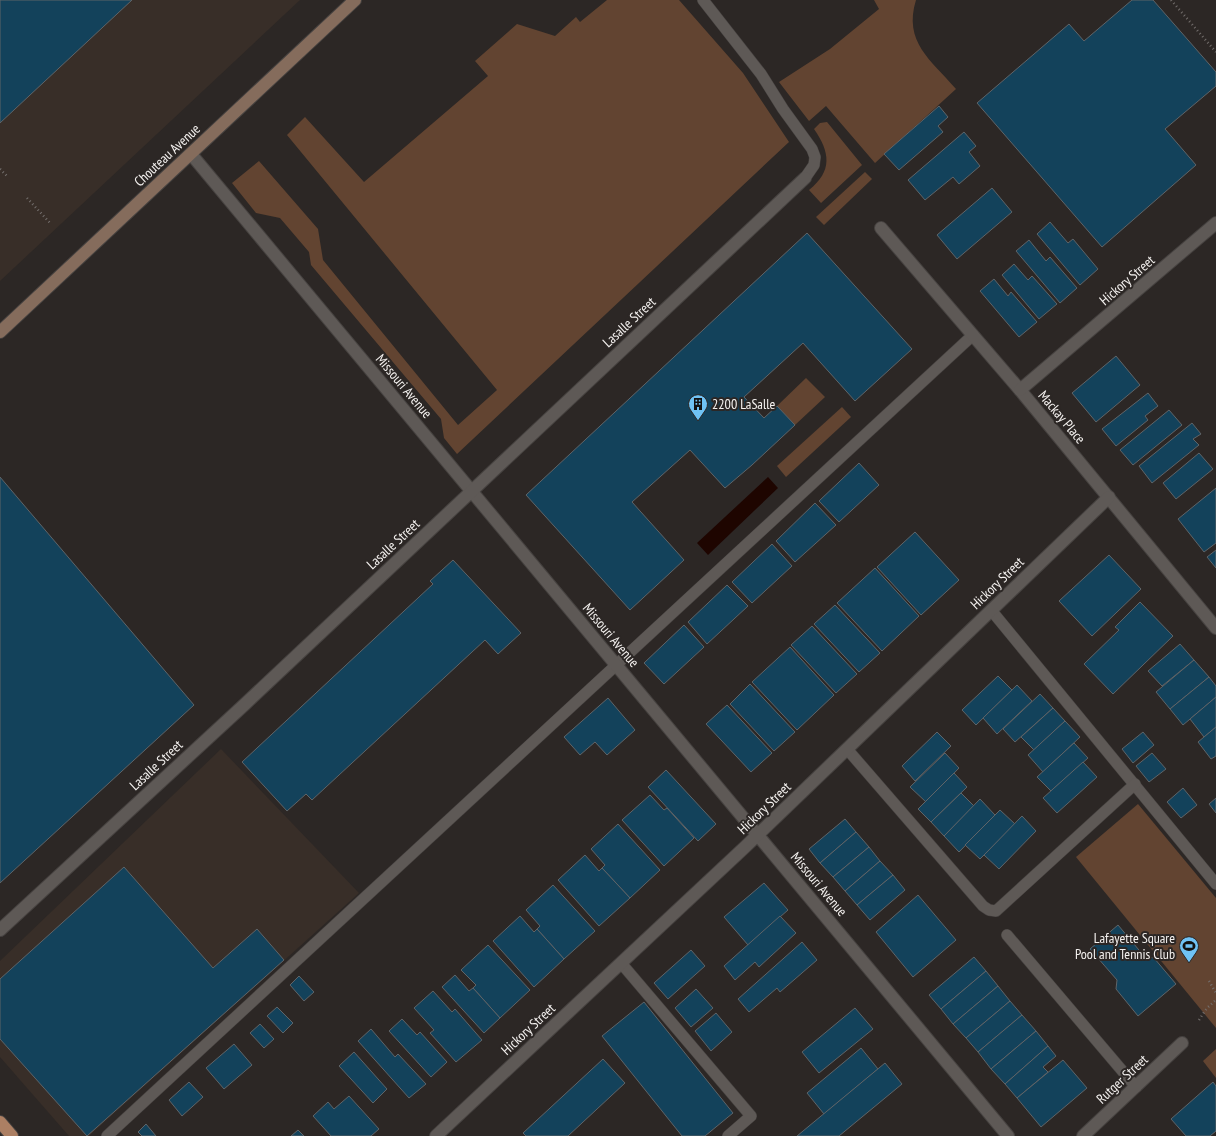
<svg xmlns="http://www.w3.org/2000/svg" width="1216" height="1136" font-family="'PT Sans Narrow',sans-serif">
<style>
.built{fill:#382e28}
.green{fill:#624431}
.water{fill:#1e0500}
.building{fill:#13425b;stroke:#5f6468}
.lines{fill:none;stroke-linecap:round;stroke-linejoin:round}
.lane-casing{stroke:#464240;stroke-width:12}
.street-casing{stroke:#464240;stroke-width:14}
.secondary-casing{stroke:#464240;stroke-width:14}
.primary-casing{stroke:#464240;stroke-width:14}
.path{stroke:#746f6d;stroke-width:2.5;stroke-dasharray:1 3;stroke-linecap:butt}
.lane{stroke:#5e5956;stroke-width:11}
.street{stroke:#5e5956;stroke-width:12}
.secondary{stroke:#856c5c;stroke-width:12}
.primary{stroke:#ac7f63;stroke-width:12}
.labels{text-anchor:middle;stroke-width:4;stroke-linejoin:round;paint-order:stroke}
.street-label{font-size:14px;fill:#f5f2f0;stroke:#2c2725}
.poi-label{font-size:14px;fill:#f5f2f0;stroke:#2c2725;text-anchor:start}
</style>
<rect width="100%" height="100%" fill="#2c2725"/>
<g class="built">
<polygon points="0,0 300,0 0,281"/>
<polygon points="221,749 359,893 89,1136 69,1136 0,1057 0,961"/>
</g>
<g class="green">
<polygon points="607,0 679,0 743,73 789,142 457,454 444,438 441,419 311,265 309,252 280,218 256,213 232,183 259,161 318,229 323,260 458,425 497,390 287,135 305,117 364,182 488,76 475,61 517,24 555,36 576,17 580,22"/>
<path d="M874,0H916C903,42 931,60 956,89L875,163L826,106L809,121L779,82L830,49L879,9Z"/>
<path d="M827,122L862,165L821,203L809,190C833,171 830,152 814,129L820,123Z"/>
<polygon points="865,172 872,179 824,225 816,217"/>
<polygon points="806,378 825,397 795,425 777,406"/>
<polygon points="842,407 851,417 786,477 777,466"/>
<polygon points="1138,804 1216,898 1216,1028 1076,857"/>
<polygon points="1216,1049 1216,1078 1203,1061"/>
</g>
<polygon class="water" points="768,477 778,488 708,555 697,543"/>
<g class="building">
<polygon points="0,0 132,0 0,123"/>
<polygon points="1132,0 1153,0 1216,72 1216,86 1165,129 1196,165 1102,247 977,103 1069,24 1084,41"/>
<polygon points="939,106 948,117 938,126 943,132 899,170 884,154"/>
<polygon points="964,132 976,146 969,152 980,166 959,184 953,177 925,200 908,180"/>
<polygon points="992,188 1012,212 957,259 937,235"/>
<polygon points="1050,222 1068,243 1073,239 1098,269 1080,285 1037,234"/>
<polygon points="807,233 912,349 855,401 803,343 744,397 764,418 777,406 795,425 752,465 725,488 690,450 632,502 684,560 630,610 526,495"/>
<polygon points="1029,240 1046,261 1050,257 1077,288 1060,303 1016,251"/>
<polygon points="1014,264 1028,280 1032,276 1057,304 1039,319 1002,275"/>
<polygon points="994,279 1008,296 1011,292 1037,322 1019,337 980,291"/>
<polygon points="1116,356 1140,385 1096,422 1072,393"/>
<polygon points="1148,393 1158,406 1145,416 1148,420 1116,446 1102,429"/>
<polygon points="1169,410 1182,425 1133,465 1120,450"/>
<polygon points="1192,423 1201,434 1193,439 1199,445 1152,483 1139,466"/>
<polygon points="1199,453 1213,469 1176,499 1163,483"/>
<polygon points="859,463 879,485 839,522 819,501"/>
<polygon points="0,477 194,705 0,883"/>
<polygon points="1216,488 1216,543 1204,552 1178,519"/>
<polygon points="815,503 836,525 795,562 776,541"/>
<polygon points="915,532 959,580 921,615 877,567"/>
<polygon points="772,544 792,566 752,603 732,582"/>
<polygon points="1216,550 1216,568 1207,557"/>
<polygon points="1109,555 1141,589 1092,636 1059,601"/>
<polygon points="453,560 521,633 498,654 485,640 312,800 306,794 287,811 242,762 433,584 430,581"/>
<polygon points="875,568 919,616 882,651 837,603"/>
<polygon points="727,585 748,606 707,644 688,622"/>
<polygon points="1140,602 1173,636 1113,694 1084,664 1119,630 1115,627"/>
<polygon points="835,605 880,653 859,672 814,624"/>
<polygon points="684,625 704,647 664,684 644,663"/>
<polygon points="812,626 857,674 836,693 791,645"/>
<polygon points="1180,644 1194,660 1162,686 1148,671"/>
<polygon points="790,647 834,695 797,730 752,682"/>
<polygon points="1194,660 1209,677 1170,709 1156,692"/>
<polygon points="998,676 1012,690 976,725 962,710"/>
<polygon points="1209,677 1216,686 1216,697 1183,725 1170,709"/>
<polygon points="750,684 795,732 774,751 730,704"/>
<polygon points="1017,685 1032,701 997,734 983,718"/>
<polygon points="1040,694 1053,708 1015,742 1003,729"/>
<polygon points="1216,697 1216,727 1204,737 1190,719"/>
<polygon points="608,698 635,730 607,755 595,742 580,755 564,737"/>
<polygon points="727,705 772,753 751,772 706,724"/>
<polygon points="1053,708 1065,721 1034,750 1021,737"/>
<polygon points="1065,721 1080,737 1043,772 1028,755"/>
<polygon points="1216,727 1216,756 1211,759 1198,742"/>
<polygon points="937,732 951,746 915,781 902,766"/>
<polygon points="1143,732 1154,745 1133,763 1122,749"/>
<polygon points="1074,743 1088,758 1051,791 1037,777"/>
<polygon points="945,753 959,768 926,802 910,787"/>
<polygon points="1152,753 1166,769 1149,782 1136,766"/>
<polygon points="1083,762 1097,777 1057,813 1043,798"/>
<polygon points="666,770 716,824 698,841 648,787"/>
<polygon points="954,773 967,787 931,822 918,809"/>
<polygon points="1183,788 1197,805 1181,818 1167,802"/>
<polygon points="961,793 974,806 944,836 931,822"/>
<polygon points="650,795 664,810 667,808 694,838 664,866 622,820"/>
<polygon points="1216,798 1216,813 1209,804"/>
<polygon points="980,799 995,815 959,852 944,836"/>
<polygon points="1000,810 1015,824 980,859 965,845"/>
<polygon points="1022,816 1036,831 999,869 984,855"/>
<polygon points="845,819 856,832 820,863 809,849"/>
<polygon points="618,824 660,870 630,898 602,868 605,865 591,849"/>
<polygon points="856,832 869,847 833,877 820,863"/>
<polygon points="869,847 880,861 845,891 833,877"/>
<polygon points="585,855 599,871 602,868 630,898 599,926 558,880"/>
<polygon points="880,861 893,875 857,905 845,891"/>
<polygon points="124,867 213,968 257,929 284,960 87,1136 0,1039 0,979"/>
<polygon points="893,875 905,890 870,920 857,905"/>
<polygon points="764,883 788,910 748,945 724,917"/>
<polygon points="553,885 595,931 564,959 537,929 540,926 526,910"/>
<polygon points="918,895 956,940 913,977 876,932"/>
<polygon points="520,916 534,932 537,929 564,959 534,987 493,941"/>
<polygon points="780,916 796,933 759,967 755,962 735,980 724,966"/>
<polygon points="1118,925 1144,956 1154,958 1176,984 1138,1016 1116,989 1117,980 1090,949"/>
<polygon points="802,942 817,960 780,992 777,988 749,1012 738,999"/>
<polygon points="488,945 530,990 500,1018 473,988 476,985 461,970"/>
<polygon points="691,950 705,966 668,999 654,983"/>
<polygon points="974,957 986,971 941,1009 929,995"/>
<polygon points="986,971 998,986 953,1024 941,1009"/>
<polygon points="455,975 469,991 473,988 500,1018 484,1033 442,987"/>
<polygon points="299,976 314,992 304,1001 290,985"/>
<polygon points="998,986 1010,1001 966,1038 953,1024"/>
<polygon points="696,989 713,1008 691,1027 675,1008"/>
<polygon points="433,991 452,1012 455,1009 482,1040 456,1062 430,1033 434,1030 414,1008"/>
<polygon points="1010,1001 1022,1015 978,1052 966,1038"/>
<polygon points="644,1002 733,1113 705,1136 682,1136 602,1036"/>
<polygon points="277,1007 293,1023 283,1033 267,1016"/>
<polygon points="855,1008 873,1029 819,1073 802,1052"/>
<polygon points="716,1013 732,1032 711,1051 695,1031"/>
<polygon points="1022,1015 1036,1031 991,1069 978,1052"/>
<polygon points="402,1019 417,1035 420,1032 447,1062 431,1077 389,1031"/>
<polygon points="260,1024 274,1039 264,1048 250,1033"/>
<polygon points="371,1029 395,1057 398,1054 426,1084 409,1098 358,1041"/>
<polygon points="1036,1031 1048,1046 1005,1084 991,1069"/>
<polygon points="234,1044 252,1065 224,1089 206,1068"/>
<polygon points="1048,1046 1056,1056 1043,1067 1048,1072 1017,1098 1005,1084"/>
<polygon points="861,1048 878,1069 824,1114 807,1093"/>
<polygon points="354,1052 387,1089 373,1103 339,1066"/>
<polygon points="603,1059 625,1083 568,1136 526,1136 523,1133"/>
<polygon points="1063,1060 1087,1088 1041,1127 1017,1098"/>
<polygon points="885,1063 902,1084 839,1136 797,1136"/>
<polygon points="189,1082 203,1097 182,1116 169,1100"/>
<polygon points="1213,1082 1216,1086 1216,1131 1210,1136 1186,1136 1171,1119"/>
<polygon points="349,1096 379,1129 371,1136 331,1136 313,1116 328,1102 334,1109"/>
<polygon points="146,1124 156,1136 142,1136 138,1132"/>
<polygon points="298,1130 304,1136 291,1136"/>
</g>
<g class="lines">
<g class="lane-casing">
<g id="lane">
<polyline points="703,0 761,74 783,109 812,149 815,157 814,165 805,178"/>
<polyline points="991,610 1216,884"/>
<polyline points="847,749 983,906 989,910 996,911 1135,784"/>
<polyline points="1007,935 1136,1087"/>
<polyline points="621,963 751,1116 728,1136"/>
<polyline points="107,1136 973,335"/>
</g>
</g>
<g class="street-casing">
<g id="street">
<polyline points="191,154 1008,1136"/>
<polyline points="881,228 1020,390 1216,628"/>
<polyline points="1020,390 1216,223"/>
<polyline points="0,930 244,705 805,178"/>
<polyline points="436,1136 745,847 1109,497"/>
<polyline points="1083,1136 1182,1043"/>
</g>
</g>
<g class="secondary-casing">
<polyline id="secondary" points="0,332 355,0"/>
</g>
<g class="primary-casing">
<polyline id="primary" points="0,1122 12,1136"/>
</g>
<g class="path">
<polyline points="1171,0 1216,52"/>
<polyline points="0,169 7,176"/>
<polyline points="27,198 51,224"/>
<polyline points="1209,981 1216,993"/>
<polyline points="1199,1020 1207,1008 1216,1000"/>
</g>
<use href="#lane" class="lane"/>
<use href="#street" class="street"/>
<use href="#secondary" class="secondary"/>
<use href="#primary" class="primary"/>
</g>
<defs>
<g id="building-pin" transform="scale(1)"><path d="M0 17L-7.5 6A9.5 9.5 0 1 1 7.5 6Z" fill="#6fc2f4" stroke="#2c2725"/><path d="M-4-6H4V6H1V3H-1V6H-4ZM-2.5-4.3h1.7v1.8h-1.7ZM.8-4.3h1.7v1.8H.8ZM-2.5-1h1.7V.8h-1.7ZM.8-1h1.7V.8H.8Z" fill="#111"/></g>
<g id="stadium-pin" transform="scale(1)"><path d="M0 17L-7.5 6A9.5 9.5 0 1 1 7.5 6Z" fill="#6fc2f4" stroke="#2c2725"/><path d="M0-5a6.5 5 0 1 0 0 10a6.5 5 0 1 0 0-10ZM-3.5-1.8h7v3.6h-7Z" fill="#111"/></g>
</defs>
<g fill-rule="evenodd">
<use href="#building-pin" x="698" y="404"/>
<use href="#stadium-pin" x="1189" y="946"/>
</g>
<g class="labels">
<g class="street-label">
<text transform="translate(167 155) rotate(-43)" y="5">Chouteau Avenue</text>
<text transform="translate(1127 280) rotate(-41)" y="5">Hickory Street</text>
<text transform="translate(629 322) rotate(-43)" y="5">Lasalle Street</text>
<text transform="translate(404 386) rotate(50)" y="5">Missouri Avenue</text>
<text transform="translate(1062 417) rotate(50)" y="5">Mackay Place</text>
<text transform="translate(393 544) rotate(-43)" y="5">Lasalle Street</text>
<text transform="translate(997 583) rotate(-44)" y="5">Hickory Street</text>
<text transform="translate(611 635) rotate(50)" y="5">Missouri Avenue</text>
<text transform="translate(156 765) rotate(-43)" y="5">Lasalle Street</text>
<text transform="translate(764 808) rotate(-44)" y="5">Hickory Street</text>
<text transform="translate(819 884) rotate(50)" y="5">Missouri Avenue</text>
<text transform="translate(528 1029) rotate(-43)" y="5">Hickory Street</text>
<text transform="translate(1122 1079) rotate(-43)" y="5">Rutger Street</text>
</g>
<g class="poi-label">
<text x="712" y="409">2200 LaSalle</text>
<text x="1175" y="943" text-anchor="end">Lafayette Square<tspan x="1175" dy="16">Pool and Tennis Club</tspan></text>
</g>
</g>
</svg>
